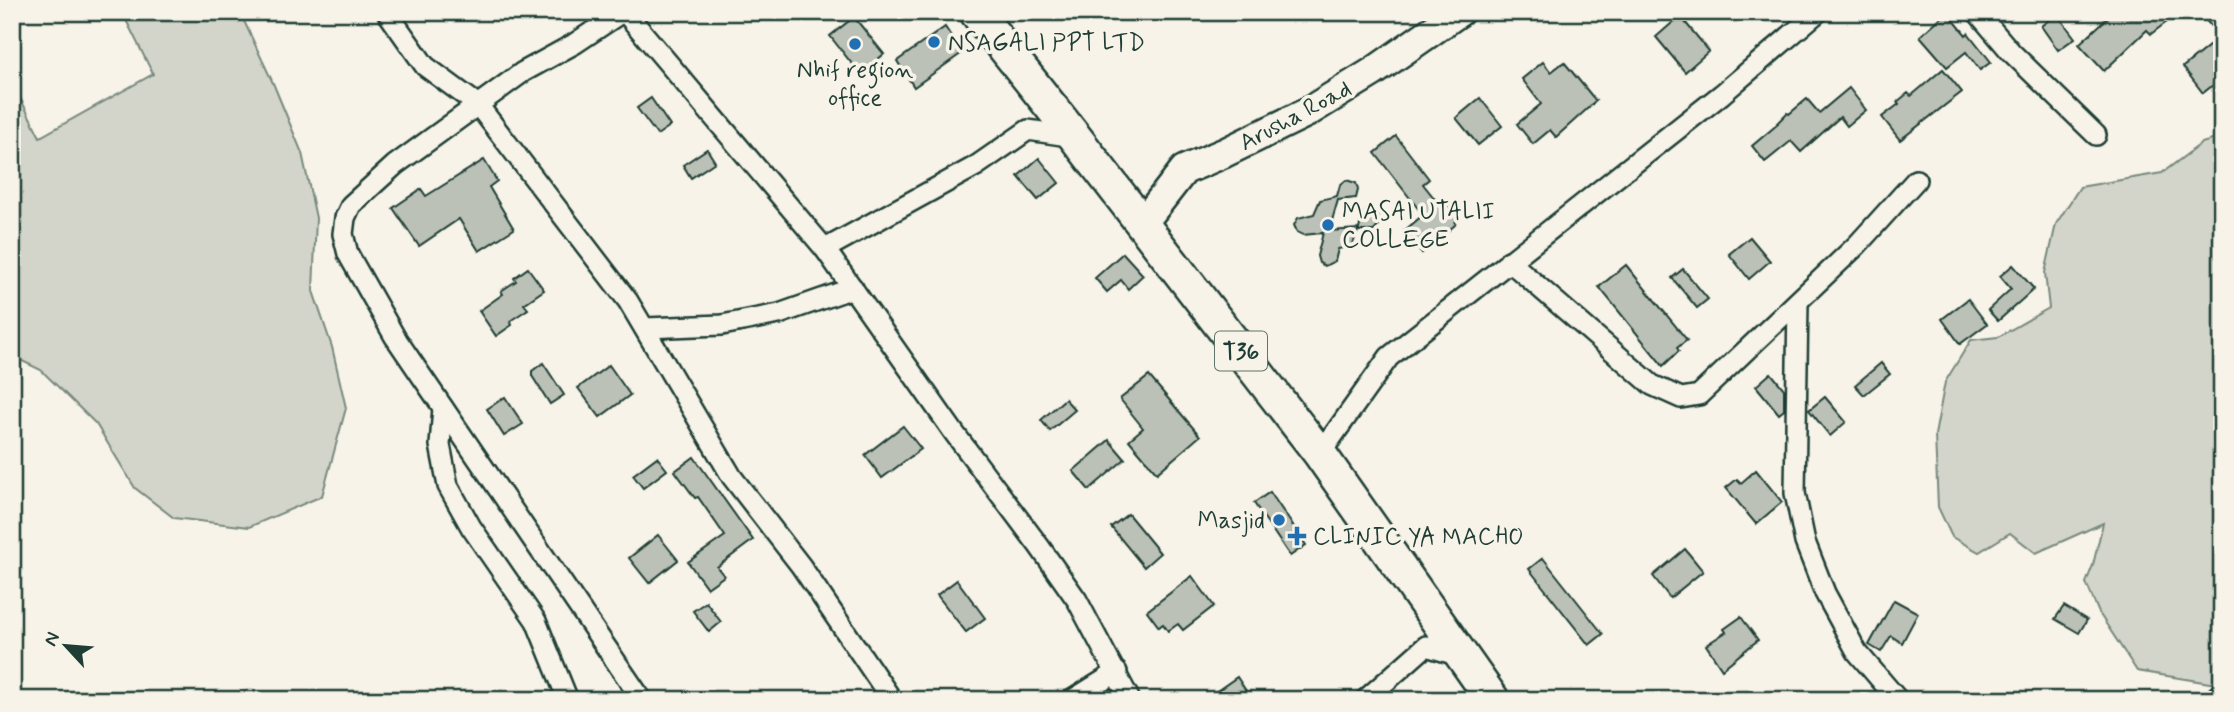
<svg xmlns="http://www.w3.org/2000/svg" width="2234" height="712" font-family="Mynerve,sans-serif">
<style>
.green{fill:#d3d5ca;stroke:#79897f;stroke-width:2}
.building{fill:#bbc1b6;stroke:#1f3d34;stroke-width:2}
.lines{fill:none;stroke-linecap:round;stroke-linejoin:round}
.minor-casing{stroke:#1f3d34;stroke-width:24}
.secondary-casing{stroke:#1f3d34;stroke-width:33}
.trunk-casing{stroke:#1f3d34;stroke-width:37}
.minor{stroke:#f7f3e8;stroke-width:19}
.secondary{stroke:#f7f3e8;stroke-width:28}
.trunk{stroke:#f7f3e8;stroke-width:32}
.poi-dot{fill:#1f6fb2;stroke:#f7f3e8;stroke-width:2.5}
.labels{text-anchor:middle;stroke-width:7;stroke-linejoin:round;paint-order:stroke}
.shield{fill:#f7f3e8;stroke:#60746a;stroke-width:2}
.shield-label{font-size:23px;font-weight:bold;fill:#1f3d34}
.poi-label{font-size:24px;fill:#1f3d34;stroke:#f7f3e8;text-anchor:start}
.street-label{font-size:24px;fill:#1f3d34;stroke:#f7f3e8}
</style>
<rect width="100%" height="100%" fill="#f7f3e8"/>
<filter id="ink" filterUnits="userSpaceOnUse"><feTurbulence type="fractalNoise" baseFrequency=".0143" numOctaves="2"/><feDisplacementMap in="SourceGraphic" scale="14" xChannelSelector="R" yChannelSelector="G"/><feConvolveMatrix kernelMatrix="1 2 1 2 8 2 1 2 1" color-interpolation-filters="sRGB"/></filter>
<g filter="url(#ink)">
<g class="green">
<polygon points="122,12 244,12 244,21 273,83 302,153 316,218 313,291 332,347 346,408 322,496 249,527 174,518 135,488 96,424 41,370 12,356 12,82 40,137 153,74"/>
<polygon points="2222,137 2222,685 2137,671 2099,613 2086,583 2093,565 2103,523 2036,553 2010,533 1979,552 1952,537 1938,507 1935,435 1945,382 1971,340 1998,337 2049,308 2045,273 2056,224 2080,187 2162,173 2202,143"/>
</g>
<g class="building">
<polygon points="1947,12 1966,35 1968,33 1991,62 1980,70 1966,52 1947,67 1920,36"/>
<polygon points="2114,12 2180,12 2151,34 2147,30 2104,71 2079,44"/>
<polygon points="2199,12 2222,12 2222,78 2203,93 2183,67 2220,37"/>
<polygon points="2057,14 2075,38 2058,50 2041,26"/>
<polygon points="1680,16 1709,51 1685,72 1656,37"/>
<polygon points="854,17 884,54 860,74 830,36"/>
<polygon points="945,27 962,53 914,87 897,61"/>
<polygon points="1543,62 1551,72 1564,62 1596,101 1556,137 1550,130 1533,144 1517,124 1541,104 1522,79"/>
<polygon points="1943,69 1962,92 1900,140 1882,117 1899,104 1897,102 1908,93 1911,96"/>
<polygon points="1849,88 1866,110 1847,126 1840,117 1801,152 1791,141 1765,162 1752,146 1778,124 1777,123 1787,113 1789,114 1807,99 1819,113"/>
<polygon points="651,98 670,126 657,135 637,108"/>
<polygon points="1480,98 1502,126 1478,145 1456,118"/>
<polygon points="1396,136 1429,179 1423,184 1439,204 1449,205 1457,215 1455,225 1422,253 1404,231 1423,215 1375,153"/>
<polygon points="707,149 715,162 691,178 683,165"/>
<polygon points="1039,158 1059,183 1038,200 1018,176"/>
<polygon points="484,160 497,181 489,187 514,229 479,251 459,219 419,246 393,208 421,189 426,196"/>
<polygon points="1346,180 1356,183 1358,190 1356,198 1338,200 1329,231 1359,229 1363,213 1371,212 1378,215 1380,224 1374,231 1358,231 1352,246 1338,249 1335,261 1325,266 1319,263 1317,256 1323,233 1303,235 1297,232 1294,225 1298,218 1314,214 1320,200 1337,196 1340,185"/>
<polygon points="1750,237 1770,261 1749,279 1729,254"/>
<polygon points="1123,253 1143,275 1128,289 1121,280 1107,292 1095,278"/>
<polygon points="1626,265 1687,340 1677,348 1679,351 1663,366 1599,287"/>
<polygon points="2013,265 2034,289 1998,321 1988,310 2011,289 2000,276"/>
<polygon points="528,268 544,290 524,304 528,309 510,321 512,325 496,336 479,311 503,294 501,291 516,281 514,278"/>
<polygon points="1683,269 1708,299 1697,308 1672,278"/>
<polygon points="1968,299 1987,324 1960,344 1942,319"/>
<polygon points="543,363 564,395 550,404 532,376 532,371"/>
<polygon points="1881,363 1890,374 1864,395 1855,385"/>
<polygon points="609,365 630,395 600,417 578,388"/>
<polygon points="1771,373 1784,389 1784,410 1779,414 1756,386"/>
<polygon points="1149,376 1200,436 1157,473 1129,440 1143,428 1120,399"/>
<polygon points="505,397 523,424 504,436 487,409"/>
<polygon points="1825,397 1846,422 1830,436 1809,410"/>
<polygon points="1065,399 1075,410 1050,431 1041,420"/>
<polygon points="903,426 921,449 882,478 865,455"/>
<polygon points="1109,440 1125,459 1089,490 1073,471"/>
<polygon points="657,457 667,470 643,488 633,475"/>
<polygon points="694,457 753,540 717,567 724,576 707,588 688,562 725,536 698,497 695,498 675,471"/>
<polygon points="1756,470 1782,502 1756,524 1726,488 1737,479 1741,483"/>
<polygon points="1270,492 1306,545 1290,556 1254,503"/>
<polygon points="1128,514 1160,553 1144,567 1111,527"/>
<polygon points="658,535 678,560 649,583 629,558"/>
<polygon points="1685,549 1703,571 1670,598 1653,576"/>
<polygon points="1543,558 1603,634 1589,645 1529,569"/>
<polygon points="1192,576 1214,606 1183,630 1178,624 1168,631 1163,624 1159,627 1147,611"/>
<polygon points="957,580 985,618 966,632 937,595"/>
<polygon points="1894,600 1918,613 1902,643 1891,636 1881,652 1869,645"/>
<polygon points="706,602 721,622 709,632 693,611"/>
<polygon points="2064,606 2087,620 2079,633 2055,619"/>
<polygon points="1741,617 1758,640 1722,669 1706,645 1726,632 1724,629"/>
<polygon points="1237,677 1252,700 1204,700"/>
</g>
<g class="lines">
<g class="minor-casing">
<g id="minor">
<polyline points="387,12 425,66 478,105 628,301 732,477 801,566 892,700"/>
<polyline points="622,12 574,44 523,72 395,165 351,205 345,218 343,234 348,254 395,337 642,700"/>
<polyline points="625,12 825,249 955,434 1039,546 1077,600 1130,700"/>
<polyline points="1977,12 2011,52 2096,135"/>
<polyline points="825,249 976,166 1028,130 1075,137"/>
<polyline points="1509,261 1652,385 1681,398 1699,395 1857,245 1916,180"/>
<polyline points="1798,302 1795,493 1805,542 1825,593 1857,652 1898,700"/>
<polyline points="645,328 722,325 779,314 853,288"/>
<polyline points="443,408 440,445 448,486 471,527 536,621 568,700"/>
<polyline points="1320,454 1389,357 1722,94 1818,12"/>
<polyline points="1072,700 1117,672"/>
<polyline points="1365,700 1426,646 1463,657"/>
<polyline points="2213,700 2222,692"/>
</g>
</g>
<g class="secondary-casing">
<polyline id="secondary" points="1142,224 1184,170 1224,153 1306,113 1373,72 1459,12"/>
</g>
<g class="trunk-casing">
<polyline id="trunk" points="976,12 1075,137 1320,454 1493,700"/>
</g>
<use href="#minor" class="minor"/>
<use href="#secondary" class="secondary"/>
<use href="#trunk" class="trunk"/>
</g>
</g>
<g class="poi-dot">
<circle cx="934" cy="42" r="7"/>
<circle cx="855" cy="44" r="7"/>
<circle cx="1328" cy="225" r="7"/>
<circle cx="1279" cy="520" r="7"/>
<path d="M1293.5 525.5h7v7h7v7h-7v7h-7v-7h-7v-7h7z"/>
</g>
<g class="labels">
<rect class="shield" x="1215" y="331.5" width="52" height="39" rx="5"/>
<g class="shield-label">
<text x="1241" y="359">T36</text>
</g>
<g class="poi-label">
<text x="948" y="50">NSAGALI PPT LTD</text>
<text x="855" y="77" text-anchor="middle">Nhif region<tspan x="855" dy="28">office</tspan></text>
<text x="1342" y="219">MASAI UTALII<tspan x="1342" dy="28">COLLEGE</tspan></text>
<text x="1265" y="528" text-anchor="end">Masjid</text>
<text x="1313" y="544">CLINIC YA MACHO</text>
</g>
<g class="street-label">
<text transform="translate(1295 115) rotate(-28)" y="8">Arusha Road</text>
</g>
</g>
<rect width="2234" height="712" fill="none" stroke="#f7f3e8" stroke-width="42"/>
<rect x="21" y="21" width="2192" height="670" fill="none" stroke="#1f3d34" stroke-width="2.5" filter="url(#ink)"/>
<g transform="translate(66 646) rotate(296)" stroke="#f7f3e8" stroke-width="5" paint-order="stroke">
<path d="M0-5L12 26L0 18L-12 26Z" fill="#1f3d34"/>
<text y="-10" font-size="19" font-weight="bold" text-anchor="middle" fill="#1f3d34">N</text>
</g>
</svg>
